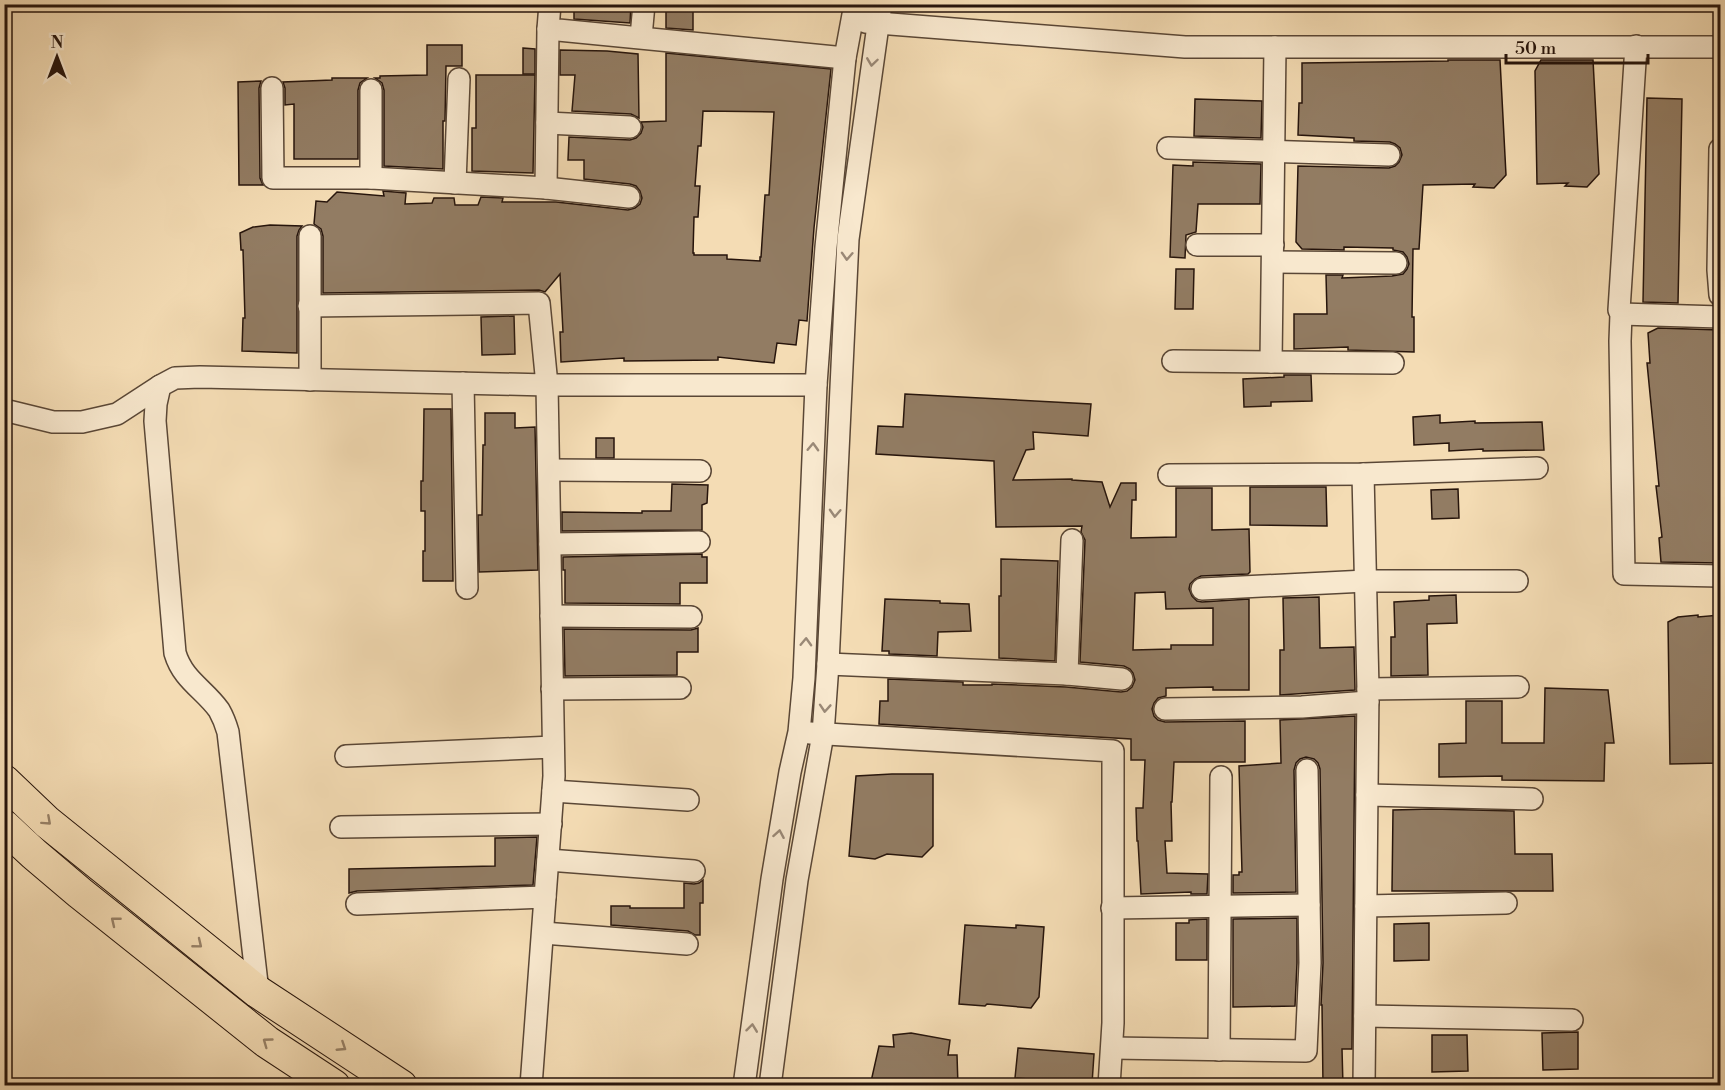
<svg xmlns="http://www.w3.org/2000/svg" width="1725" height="1090" font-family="'Libre Bodoni',serif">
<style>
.building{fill:#927c63;stroke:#27150c;stroke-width:1.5;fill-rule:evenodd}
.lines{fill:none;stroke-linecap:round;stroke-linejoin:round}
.minor-casing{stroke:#5a4736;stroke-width:24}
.primary-casing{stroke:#27150c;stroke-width:34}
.minor{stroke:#f8e8ce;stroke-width:21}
.primary{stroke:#f4dcb4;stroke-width:32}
.oneway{stroke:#9a8977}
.oneway2{stroke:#988268}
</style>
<rect width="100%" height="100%" fill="#f4dcb4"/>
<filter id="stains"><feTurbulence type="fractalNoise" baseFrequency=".00333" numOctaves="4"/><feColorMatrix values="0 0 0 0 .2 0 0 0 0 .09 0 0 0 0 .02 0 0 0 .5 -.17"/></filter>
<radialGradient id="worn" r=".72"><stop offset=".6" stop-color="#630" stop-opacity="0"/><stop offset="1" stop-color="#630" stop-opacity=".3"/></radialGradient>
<g class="building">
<polygon points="574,4 631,4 630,23 574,19"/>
<polygon points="666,4 693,4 693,30 666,28"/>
<polygon points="427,45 462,45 462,66 446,66 445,121 443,121 443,169 384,166 384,90 382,83 375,78 380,78 380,76 427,75"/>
<polygon points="523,48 535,49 535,74 523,74"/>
<polygon points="560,50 607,51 638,54 639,118 631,114 572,111 575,75 560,75"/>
<path d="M666,53L831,69L814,228L807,321L799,320L796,345L777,343L774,363L718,357V360L624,361V358L561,362L560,332H563L560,274L545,292L539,290L323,293V236L321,229L314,224L316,201L327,202L337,192L384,196L383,191L406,193L405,204L432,203L434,198H454L455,205H478L481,197L503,198L502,202H556L628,210L635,208L640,204L642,198L640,191L636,186L630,184L584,179V160H568L569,137L630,140L636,138L641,133L643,127L641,122L666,121ZM703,111L774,112L769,195H765L761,257H760V261L727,259V255H694V253H693L694,217H698L700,186H695L698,146H701Z"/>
<polygon points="1448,60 1500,60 1506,175 1494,188 1473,187 1475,184 1423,185 1419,249 1413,249 1412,317 1414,317 1414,352 1348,350 1348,347 1294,349 1294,314 1327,314 1326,275 1343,275 1342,278 1392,276 1403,274 1407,269 1409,264 1407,257 1403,252 1393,250 1393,248 1344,247 1344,250 1302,249 1296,242 1298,166 1389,168 1395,166 1399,162 1402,155 1400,148 1395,144 1390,142 1354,141 1354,138 1298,135 1299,103 1302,103 1302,63 1448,61"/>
<polygon points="1541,60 1593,60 1599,174 1587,187 1565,186 1568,183 1537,184 1535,71"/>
<polygon points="476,75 535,75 533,173 472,171 472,128 476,128"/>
<polygon points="332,78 367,78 360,83 358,90 358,159 294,159 294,104 285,105 285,88 283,82 332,80"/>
<polygon points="261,81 259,88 260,178 263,185 239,185 238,82"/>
<polygon points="1647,98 1682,99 1678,303 1643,302"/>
<polygon points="1195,99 1262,101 1261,138 1194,136"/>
<polygon points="1193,162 1261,164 1260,204 1198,204 1196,232 1186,235 1185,258 1170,257 1173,165 1193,166"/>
<polygon points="270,225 302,226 299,230 297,236 297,353 242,351 243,318 245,318 243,250 241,250 240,233 253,227"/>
<polygon points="1176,269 1194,269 1193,309 1175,309"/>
<polygon points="514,316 515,354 482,355 481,317"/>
<polygon points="1658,328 1720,330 1720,563 1661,562 1659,538 1662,537 1656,486 1659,486 1647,363 1650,363 1648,333"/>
<polygon points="1284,375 1311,375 1312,401 1271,402 1271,406 1244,407 1243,379 1284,377"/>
<path d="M905,394L1091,404L1088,436L1033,432L1034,449L1026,450L1013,480L1072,479V480L1102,482L1110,507L1121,483H1136V500H1132L1131,538L1176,537V488H1212V530L1249,529L1250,572L1248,574L1201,576L1195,579L1190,584L1189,589L1192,596L1197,601L1202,602L1249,599V690H1213V687L1166,688V696L1158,698L1154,703L1152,709L1154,716L1158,720L1165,722L1245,721V762H1174L1172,802H1171L1172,841H1165L1167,873L1208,874L1207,894H1191V892L1141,894L1138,841H1137L1136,808H1143L1145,760H1131V739L879,724L880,701H888V679L963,682V685H992V684L1066,687L1121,692L1127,691L1132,687L1135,680L1133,673L1130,669L1124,666L1080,662L1085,540L1081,532L1082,526L996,527L994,461L876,454L878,426L903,427ZM1165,592L1166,609L1213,608V645H1171V649L1133,650L1135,593Z"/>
<polygon points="424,409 451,409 453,581 423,581 423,551 425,551 425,511 421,511 421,481 423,481"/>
<polygon points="485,413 515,413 515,428 535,427 538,570 479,572 478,515 482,515 483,445 485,445"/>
<polygon points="1440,415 1440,423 1475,421 1475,423 1542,422 1544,450 1483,451 1483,449 1449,451 1449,443 1414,445 1413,417"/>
<rect x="596" y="438" width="18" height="20"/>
<polygon points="672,484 708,485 707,503 702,505 702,530 562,531 562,512 642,513 642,511 671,511"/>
<polygon points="1250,487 1326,487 1327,526 1250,525"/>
<polygon points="1458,489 1459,518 1432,519 1431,490"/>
<polygon points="702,554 702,557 707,557 707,583 680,583 680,604 565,603 565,570 563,570 563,557"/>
<polygon points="1001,559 1058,561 1055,661 999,658 999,596 1001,596"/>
<polygon points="1456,595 1457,623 1427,624 1428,675 1391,676 1391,637 1395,637 1394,602 1429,600 1429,596"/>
<polygon points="1319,597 1320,648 1354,647 1355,690 1280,695 1280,650 1284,650 1283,598"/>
<polygon points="885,599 940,601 940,603 969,604 971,631 938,632 937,656 889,654 889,651 882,651"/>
<polygon points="1698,615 1698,617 1720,615 1720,763 1670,764 1668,622 1678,617"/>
<polygon points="698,628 698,652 677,652 677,675 565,676 564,629 691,630"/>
<polygon points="1545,688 1608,690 1614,743 1605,743 1604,781 1502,780 1502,776 1439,777 1439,744 1466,743 1466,701 1502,701 1502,743 1544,743"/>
<polygon points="1355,716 1352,1049 1342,1049 1343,1086 1323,1086 1322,1005 1321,1005 1323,963 1320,769 1318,763 1314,759 1306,757 1300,759 1296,763 1294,770 1296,892 1233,893 1233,875 1239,875 1239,872 1242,872 1239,766 1281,763 1280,720"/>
<polygon points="892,774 933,774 933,846 922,857 887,854 875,859 849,856 856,776"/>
<polygon points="1432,809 1514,811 1515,854 1552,854 1553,891 1392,891 1393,810"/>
<polygon points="537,837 533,885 357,891 349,893 349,869 495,866 495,838"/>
<polygon points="703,880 703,903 700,903 700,935 695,935 688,931 611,925 611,906 630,906 630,908 684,908 684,883 694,884 699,883"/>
<polygon points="1297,918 1297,963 1295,1006 1233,1007 1233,919"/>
<polygon points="1207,919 1207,960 1176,960 1176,923 1189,923 1189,920"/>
<polygon points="1429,923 1429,960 1394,961 1394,924"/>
<polygon points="965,925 1016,928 1016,925 1044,927 1039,997 1031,1008 987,1004 985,1006 959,1004"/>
<polygon points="1578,1032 1578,1069 1543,1070 1542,1033"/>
<polygon points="911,1033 950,1040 948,1055 957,1055 958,1086 870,1086 879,1046 894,1047 893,1035"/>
<polygon points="1432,1035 1467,1035 1468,1071 1432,1072"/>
<polygon points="1018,1048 1094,1054 1092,1084 1015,1078"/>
</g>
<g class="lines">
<g class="minor-casing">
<g id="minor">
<polyline points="550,4 548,29 845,58"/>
<polyline points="865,22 1185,47 1720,47"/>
<polyline points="641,37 644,4"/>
<polyline points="1636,46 1619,310 1621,314 1620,341 1624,574 1720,576"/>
<polyline points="272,88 273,178 371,178 546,188 548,29"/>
<polyline points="371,90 371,178"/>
<polyline points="547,123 630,127"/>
<polyline points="1168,148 1389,155"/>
<polyline points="1720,149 1718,270 1720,295"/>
<polyline points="455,183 459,79"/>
<polyline points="546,188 629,197"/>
<polyline points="310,236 310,380"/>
<polyline points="1197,245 1273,245"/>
<polyline points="1273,262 1396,263"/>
<polyline points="1621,314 1720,317"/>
<polyline points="1173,361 1393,363"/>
<polyline points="1271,362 1275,47"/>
<polyline points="463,383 467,588"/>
<polyline points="4,410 53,422 82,422 117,414 160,386"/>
<polyline points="549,470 700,471"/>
<polyline points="1363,474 1368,689 1364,1086"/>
<polyline points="1169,475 1363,474 1537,468"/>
<polyline points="550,544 699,542"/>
<polyline points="1202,589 1366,581 1517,581"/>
<polyline points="551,616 691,617"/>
<polyline points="828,664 1067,674 1122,679"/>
<polyline points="1067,674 1072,540"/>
<polyline points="552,689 680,688"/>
<polyline points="1368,689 1518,687"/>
<polyline points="1165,709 1302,707 1368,702"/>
<polyline points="810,733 1113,751 1113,1023 1109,1086"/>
<polyline points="346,756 553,747"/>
<polyline points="553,791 688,800"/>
<polyline points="1367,795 1532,799"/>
<polyline points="341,827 551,824"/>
<polyline points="548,860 694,871"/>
<polyline points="357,904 545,897"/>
<polyline points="1366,906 1506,903"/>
<polyline points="1112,908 1309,905"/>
<polyline points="543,933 687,944"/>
<path d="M258,992L228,732C226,725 223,717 219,710C204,689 183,680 175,653L155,421L156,404L160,386L175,378L200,377L547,385L539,303L309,306"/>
<polyline points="1365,1016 1572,1020"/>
<polyline points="1112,1048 1306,1051 1310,963 1307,770"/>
<polyline points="1219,1050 1221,777"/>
<polyline points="531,1086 554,776 547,385 816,385"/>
<polyline points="744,1086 772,879 790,772 799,732 804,678 816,385 826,247 845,58 855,4"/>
<polyline points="770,1086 797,880 823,734 828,664 848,239 881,4"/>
</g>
</g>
<g class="primary-casing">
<g id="primary">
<polyline points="4,781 47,822 258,992 401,1086"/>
<polyline points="4,826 34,854 80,893 267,1042 334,1086"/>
</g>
</g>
<use href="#minor" class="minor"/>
<use href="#primary" class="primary"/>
</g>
<defs><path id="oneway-chevron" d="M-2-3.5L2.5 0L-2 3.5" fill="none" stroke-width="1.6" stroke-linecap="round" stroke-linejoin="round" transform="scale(1.5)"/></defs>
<g class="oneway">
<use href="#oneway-chevron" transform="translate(872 62) rotate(98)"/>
<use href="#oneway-chevron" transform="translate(847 256) rotate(93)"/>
<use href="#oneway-chevron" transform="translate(813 447) rotate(-88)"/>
<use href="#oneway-chevron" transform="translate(835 513) rotate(93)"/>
<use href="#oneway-chevron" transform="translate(806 642) rotate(-88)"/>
<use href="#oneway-chevron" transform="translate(825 708) rotate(94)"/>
<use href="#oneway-chevron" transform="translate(779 834) rotate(-80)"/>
<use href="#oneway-chevron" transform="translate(752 1028) rotate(-83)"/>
</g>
<g class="oneway2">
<use href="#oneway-chevron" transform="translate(47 821) rotate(42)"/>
<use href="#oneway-chevron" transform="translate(115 921) rotate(-141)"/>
<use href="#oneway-chevron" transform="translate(198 944) rotate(39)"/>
<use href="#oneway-chevron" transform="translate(267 1042) rotate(-144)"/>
<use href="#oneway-chevron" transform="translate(342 1047) rotate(33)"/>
</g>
<rect width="1725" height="1090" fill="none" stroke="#f4dcb4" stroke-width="24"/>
<rect x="6" y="6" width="1713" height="1078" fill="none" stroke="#27150c" stroke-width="3"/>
<rect x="12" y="12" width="1701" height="1066" fill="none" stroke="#27150c" stroke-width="1.5"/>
<g transform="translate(57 57)" stroke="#f8e8ce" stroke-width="4.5" paint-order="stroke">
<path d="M0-4.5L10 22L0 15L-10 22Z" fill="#27150c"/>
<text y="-9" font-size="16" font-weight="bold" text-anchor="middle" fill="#27150c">N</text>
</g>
<path d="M1506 54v9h142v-9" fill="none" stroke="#27150c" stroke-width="3"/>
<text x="1515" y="54" font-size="18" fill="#27150c" stroke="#f8e8ce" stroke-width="4.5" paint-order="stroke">50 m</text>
<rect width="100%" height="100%" filter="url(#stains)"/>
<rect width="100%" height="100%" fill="url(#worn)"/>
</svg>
